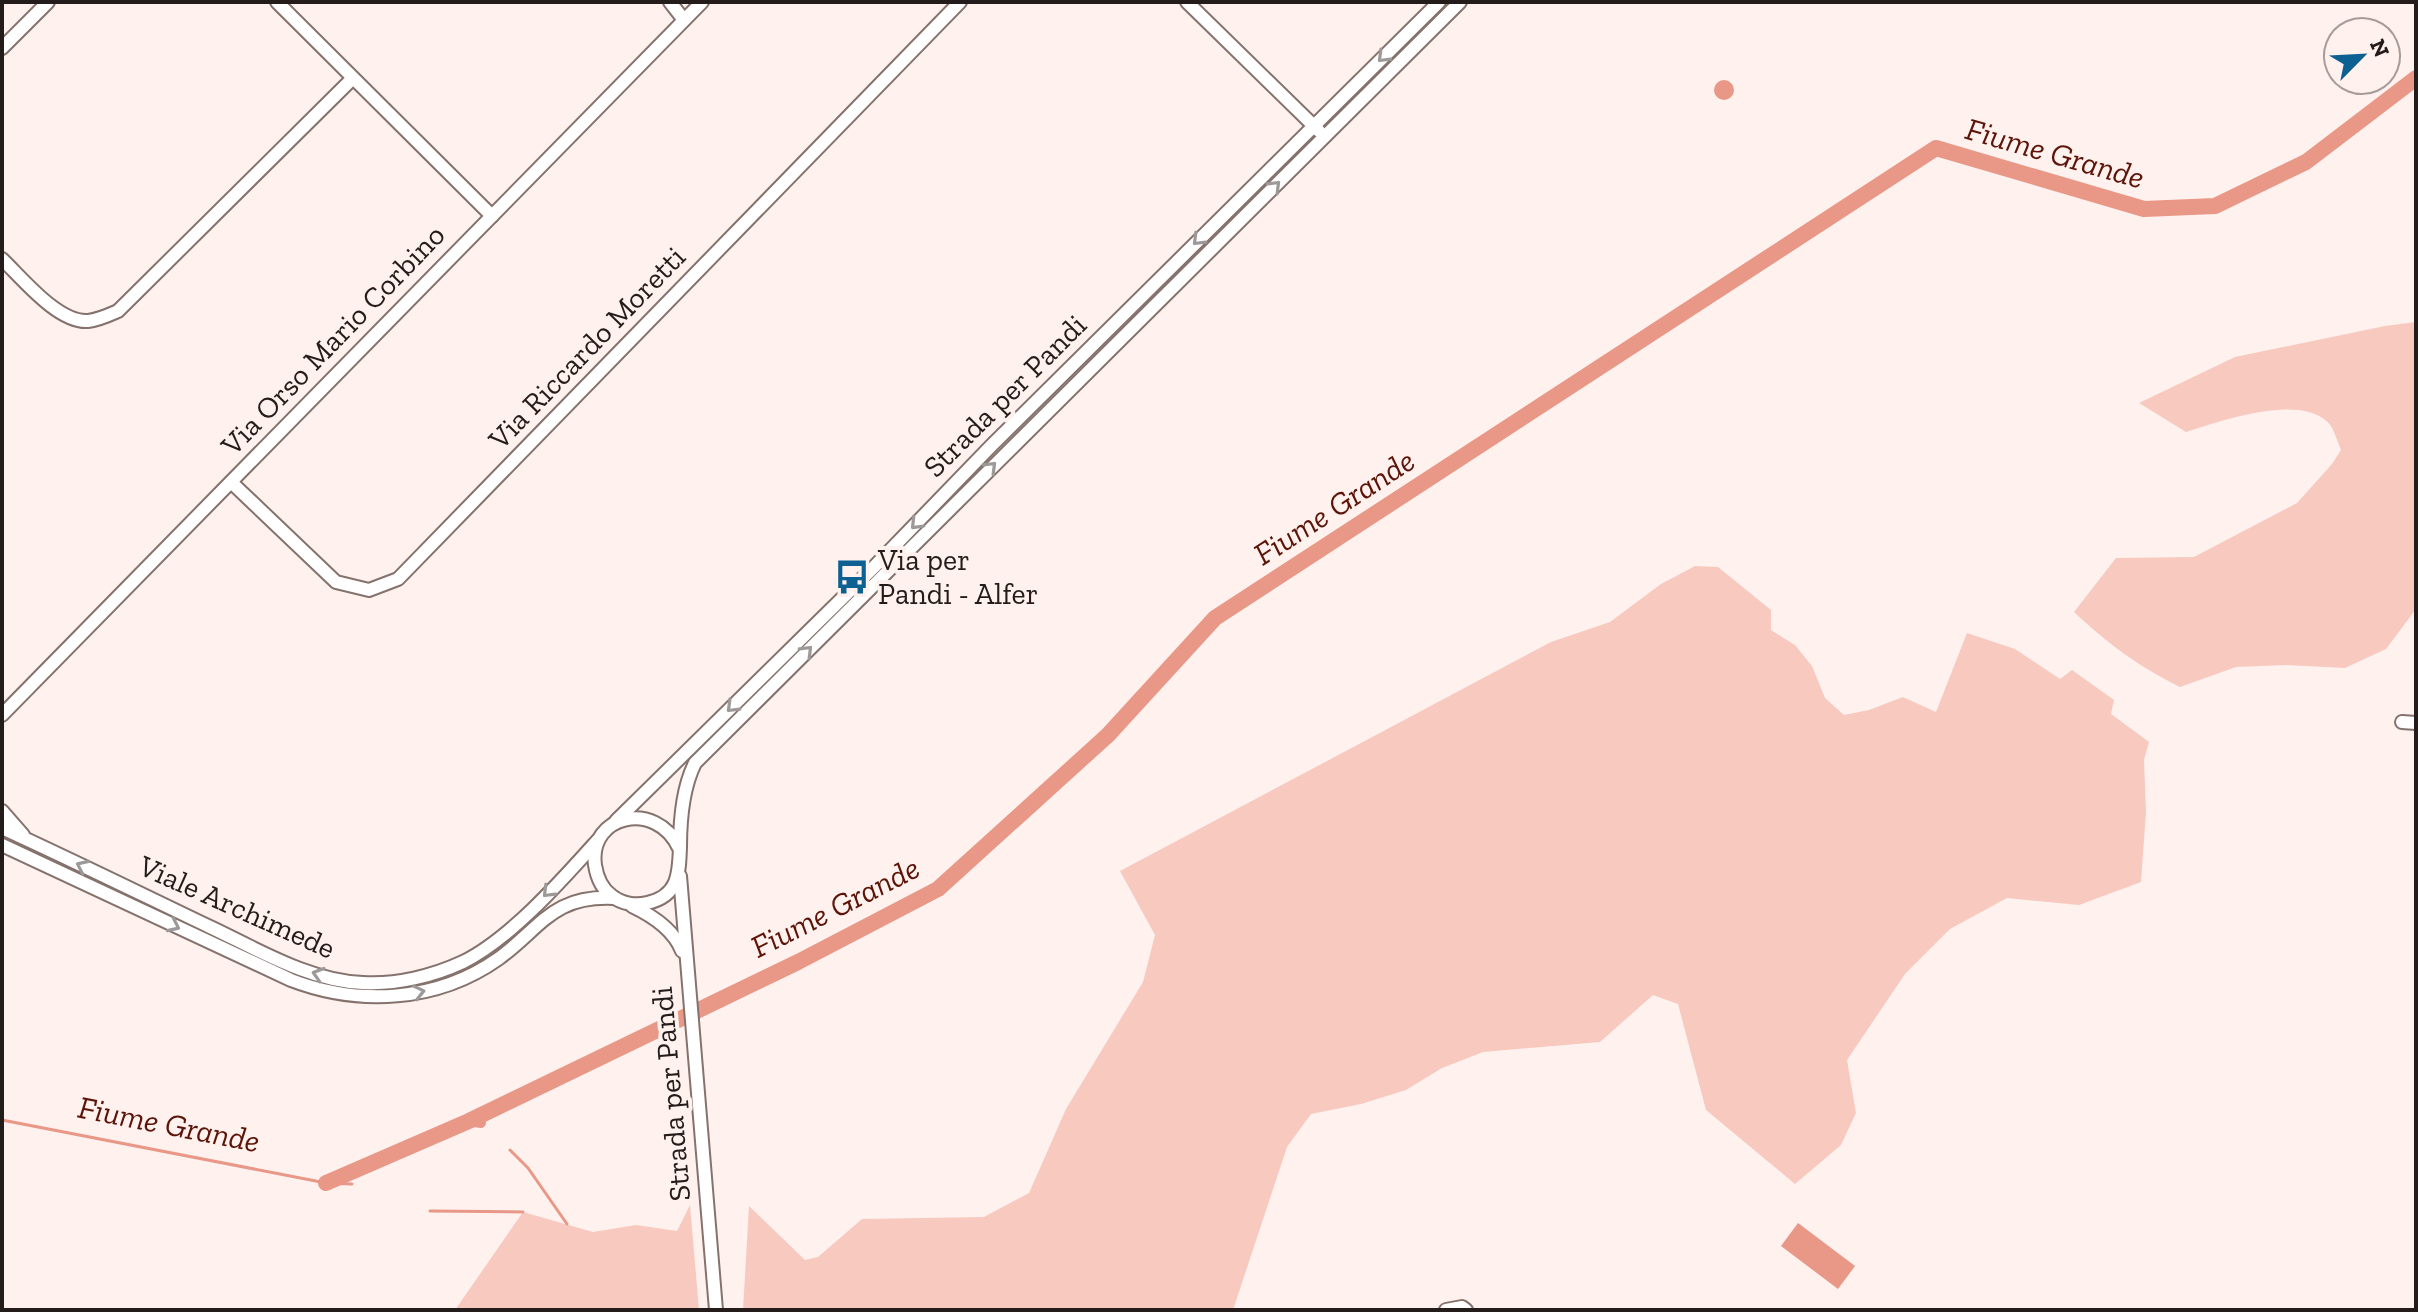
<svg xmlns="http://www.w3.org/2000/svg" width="2418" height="1312" font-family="'Zilla Slab',serif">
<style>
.green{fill:#f8c9bf}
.water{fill:#e99786}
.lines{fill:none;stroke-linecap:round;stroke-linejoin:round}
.stream{stroke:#e99786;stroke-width:3}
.canal{stroke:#e99786;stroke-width:10}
.river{stroke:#e99786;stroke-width:16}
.minor-casing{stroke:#85726d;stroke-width:16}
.minor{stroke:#fff;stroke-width:12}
.oneway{stroke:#9c9998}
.labels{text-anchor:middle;stroke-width:8;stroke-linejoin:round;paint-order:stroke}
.street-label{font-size:30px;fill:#231c1a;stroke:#fef1ee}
.poi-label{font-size:30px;fill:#231c1a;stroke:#fef1ee;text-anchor:start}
.water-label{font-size:32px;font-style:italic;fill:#5c1408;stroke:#fef1ee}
</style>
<rect width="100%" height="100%" fill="#fef1ee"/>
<g class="green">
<path d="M2416,322V609L2386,649L2345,668L2287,665L2236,667L2180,687C2138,666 2108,644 2074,612L2116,558L2194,557L2297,503L2332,464L2341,450C2338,443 2335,433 2331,426C2305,391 2221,421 2186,432L2139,403L2235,357L2385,326Z"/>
<polygon points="1695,566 1718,567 1771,610 1771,630 1795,645 1812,666 1825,698 1844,715 1869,710 1903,697 1936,712 1967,633 2015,649 2060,679 2072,670 2114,700 2111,714 2149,742 2144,760 2146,812 2141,882 2079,905 2007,898 1950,929 1905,974 1847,1060 1856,1113 1841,1145 1795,1184 1706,1110 1678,1004 1653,995 1600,1042 1483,1052 1442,1068 1406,1090 1361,1104 1311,1114 1287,1147 1233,1310 743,1310 749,1206 805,1260 818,1257 862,1219 984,1217 1029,1193 1066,1109 1143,982 1155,935 1120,871 1551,642 1610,622 1661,584"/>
<polygon points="690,1205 699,1310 455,1310 523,1212 593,1232 636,1225 677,1231"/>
</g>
<g class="water">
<circle cx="1724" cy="90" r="10"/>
<polygon points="1798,1223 1855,1266 1838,1289 1781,1246"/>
</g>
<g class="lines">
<g class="stream">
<polyline points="2,1120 326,1183 352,1184"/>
<polyline points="510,1150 528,1168 567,1224"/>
<polyline points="430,1211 523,1212"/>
</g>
<polyline class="canal" points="469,1121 481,1123"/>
<polyline class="river" points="326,1183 469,1121 798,962 938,889 1108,735 1215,618 1936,148 2144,209 2215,206 2306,162 2416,78"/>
<g class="minor-casing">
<g id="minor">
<polyline points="277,2 492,216"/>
<polyline points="670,2 684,20"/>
<polyline points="1187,2 1319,131"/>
<polyline points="2,48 48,2"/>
<path d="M2,259C22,278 58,323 88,321C98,320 109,315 118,311L353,78"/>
<polyline points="231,482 336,582 369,590 398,579 960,2"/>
<polyline points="2,715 702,2"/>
<polyline points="2402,722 2416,723"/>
<polyline points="2,811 23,835"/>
<polyline points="616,821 874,567 991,446 1439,2"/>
<path d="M2,828C72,860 141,894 210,927C257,949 309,981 363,983C396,985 433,976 463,962C510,939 562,880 597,841"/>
<path d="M2,845L291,980C359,1006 437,1002 498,959C541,928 552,895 614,898"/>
<path d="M679,848C656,799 588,815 595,865C597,878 602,889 612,896C622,904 636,906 647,903C679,896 679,873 680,847C680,821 683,787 695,763L1460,2"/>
<polyline points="680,876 716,1310"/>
<path d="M632,906C651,915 674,930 682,951"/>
<polyline points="1446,1310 1462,1307 1466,1310"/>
</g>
</g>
<use href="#minor" class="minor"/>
</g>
<defs><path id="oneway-chevron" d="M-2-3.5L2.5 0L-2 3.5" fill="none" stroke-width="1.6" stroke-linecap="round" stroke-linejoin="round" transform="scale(2)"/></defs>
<g class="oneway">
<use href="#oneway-chevron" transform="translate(1383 57) rotate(135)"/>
<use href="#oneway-chevron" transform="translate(1275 186) rotate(-45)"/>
<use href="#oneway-chevron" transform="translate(1198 240) rotate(135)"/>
<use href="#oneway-chevron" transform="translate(991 467) rotate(-45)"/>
<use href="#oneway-chevron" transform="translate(916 524) rotate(134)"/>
<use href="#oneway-chevron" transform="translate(807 651) rotate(-45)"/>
<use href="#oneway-chevron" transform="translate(732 707) rotate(135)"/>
<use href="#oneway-chevron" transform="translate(82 866) rotate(-155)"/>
<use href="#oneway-chevron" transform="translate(548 892) rotate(135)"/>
<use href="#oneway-chevron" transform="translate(174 926) rotate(25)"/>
<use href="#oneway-chevron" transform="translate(318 974) rotate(-163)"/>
<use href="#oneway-chevron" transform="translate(419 992) rotate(-13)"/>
</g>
<defs>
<g id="bus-bare" transform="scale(2.76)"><path d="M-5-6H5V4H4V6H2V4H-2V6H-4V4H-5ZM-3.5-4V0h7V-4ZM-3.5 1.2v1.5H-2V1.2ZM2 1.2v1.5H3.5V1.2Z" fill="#0c6092" stroke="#fef1ee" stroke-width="2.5" paint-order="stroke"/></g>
</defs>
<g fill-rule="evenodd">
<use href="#bus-bare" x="852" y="577"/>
</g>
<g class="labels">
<g class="street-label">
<text transform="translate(333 340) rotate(-46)" y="10">Via Orso Mario Corbino</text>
<text transform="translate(587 348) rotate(-46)" y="10">Via Riccardo Moretti</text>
<text transform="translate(1005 396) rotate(-45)" y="10">Strada per Pandi</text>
<text transform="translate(237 907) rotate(24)" y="10">Viale Archimede</text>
<text transform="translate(671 1094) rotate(-95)" y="10">Strada per Pandi</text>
</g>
<g class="poi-label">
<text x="878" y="570">Via per<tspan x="878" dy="34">Pandi - Alfer</tspan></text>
</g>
<g class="water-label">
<text transform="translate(2055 153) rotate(16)" y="11">Fiume Grande</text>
<text transform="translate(1334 507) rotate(-33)" y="11">Fiume Grande</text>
<text transform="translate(835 907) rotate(-27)" y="11">Fiume Grande</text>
<text transform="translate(169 1124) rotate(11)" y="11">Fiume Grande</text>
</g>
</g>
<rect width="2418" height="1312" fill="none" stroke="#231c1a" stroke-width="8"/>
<g transform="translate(2362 56) rotate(66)"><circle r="38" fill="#fef1ee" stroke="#a69c99" stroke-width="2"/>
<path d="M0-6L14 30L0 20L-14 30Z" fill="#0c6092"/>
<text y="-12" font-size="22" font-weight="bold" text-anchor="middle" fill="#231c1a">N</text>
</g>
</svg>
